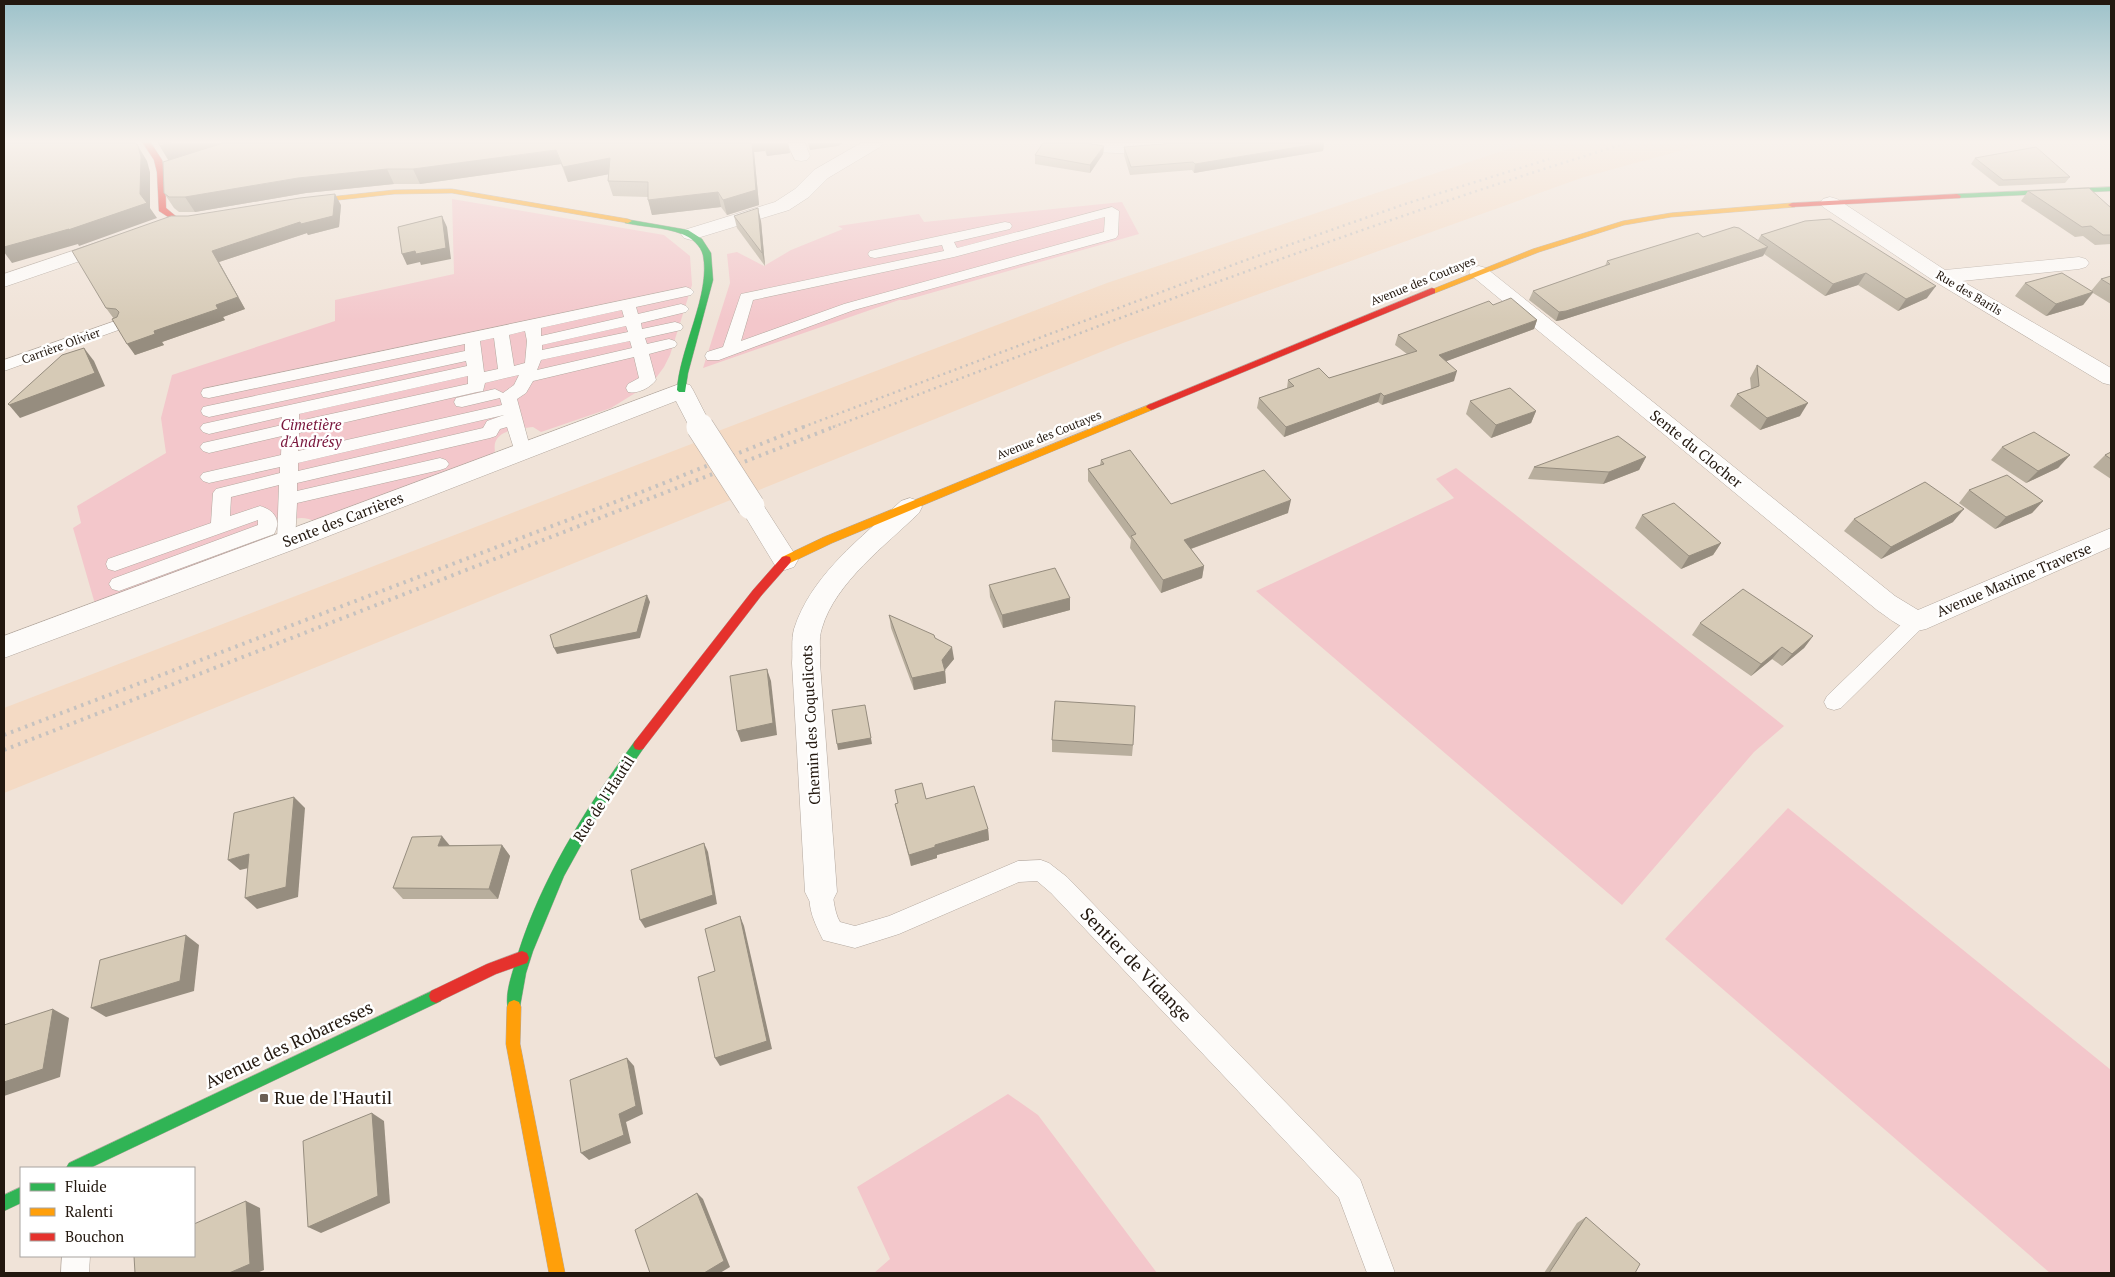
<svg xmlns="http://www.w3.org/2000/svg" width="2115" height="1277" font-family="'PT Serif',serif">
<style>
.built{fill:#f4dac4}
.green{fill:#f3c7cb}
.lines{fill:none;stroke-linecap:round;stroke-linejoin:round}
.lane-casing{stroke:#b3a89f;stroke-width:1}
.street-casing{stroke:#b3a89f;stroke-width:1}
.fast-casing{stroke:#b3a89f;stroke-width:1}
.slow-casing{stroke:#b3a89f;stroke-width:1}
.jam-casing{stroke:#b3a89f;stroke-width:1}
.lane{fill:#fdfbf9;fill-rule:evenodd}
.street{fill:#fdfbf9;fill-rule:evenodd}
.fast{fill:#30b455;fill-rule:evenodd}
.slow{fill:#ff9f0a;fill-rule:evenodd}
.jam{fill:#e5322d;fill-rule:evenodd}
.rail-far1{stroke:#c6c2bf;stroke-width:2.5;stroke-dasharray:2 4;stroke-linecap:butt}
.rail{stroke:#c6c2bf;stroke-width:4;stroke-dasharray:2.5 5;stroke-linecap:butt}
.street-bridge-casing{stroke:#b3a89f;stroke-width:28;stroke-linecap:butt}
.street-bridge{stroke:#fdfbf9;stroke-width:27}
.wall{fill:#b8ae9d}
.shaded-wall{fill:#968d7f}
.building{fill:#d6cab6;stroke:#968d7f}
.poi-dot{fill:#6b5f55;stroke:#fff;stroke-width:2}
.labels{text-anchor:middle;stroke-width:5;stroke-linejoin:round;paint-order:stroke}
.far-street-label{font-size:12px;fill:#23180f;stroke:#fff}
.park-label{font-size:15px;font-style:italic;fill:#79163c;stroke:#fff}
.street-label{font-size:15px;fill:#23180f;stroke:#fff}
.near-street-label{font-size:18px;fill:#23180f;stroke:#fff}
.near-poi-label{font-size:18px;fill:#23180f;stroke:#fff;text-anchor:start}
</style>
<rect width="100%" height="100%" fill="#f0e3d8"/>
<g class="built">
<polygon points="1526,143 1709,143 1584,177 1123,343 749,494 713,433 1107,283"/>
<polygon points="694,443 733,499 4,793 4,708"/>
</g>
<g class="green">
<path d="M452,199L664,235L690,256L692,285L670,355L664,367L653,382L611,408L547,430L541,432L533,427C518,429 491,430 495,451L489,459L316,522C297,511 277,524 266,541L95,604L73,528L81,523L77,506L166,453L161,418L172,375L335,321V300L454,274Z"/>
<polygon points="1122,202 1139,234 906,300 899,300 703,368 730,283 727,254 737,252 764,266 791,250 843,229 838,226 919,214 924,222"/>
<polygon points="1456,468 1784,726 1754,752 1622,905 1256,591 1454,498 1436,479"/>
<polygon points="1788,808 2111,1070 2111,1273 2050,1273 1665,939"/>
<polygon points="1008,1094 1038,1115 1157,1273 874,1273 890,1259 857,1187"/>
</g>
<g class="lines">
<g class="lane-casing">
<g id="lane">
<path d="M1112,207L1119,211L1118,235L1116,238L854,310L719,360H707L705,356L707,352L723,347L741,294L944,251L942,245L875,258L870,257L868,254L870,251L875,250L1005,222L1010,223L1012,226L1010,229L954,242L957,248ZM1105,217L1104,232L844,304L741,341L753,300L954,257Z"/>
<path d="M686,287L691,289L694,292L691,295L636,307L638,314L681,304L686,306L689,309L686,312L641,323L642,329L675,322L681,324L683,327L681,330L645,338L647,344L669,339L675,341L677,344L675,347L649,354L656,380C650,388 638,394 628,392L626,388L628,384L639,378L634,357L533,381L526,393L517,399L531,451L528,455L522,457L516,455L507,427L500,429L496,436L490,438L297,483V491L440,458L446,460L449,464L446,468L440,470L297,503L295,542L293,547L286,549L279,547L277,542L279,485L231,497L230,516L260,506C274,510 282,520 274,534L119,591L112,589L109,584L112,579L258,525V520L115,571L108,569L106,564L108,559L211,523L213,493L216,489L280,473V467L209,483L203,481L200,477L203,473L281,455L282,436L209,453L203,451L200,447L203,443L282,425V417L209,434L203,432L200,428L203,424L467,366L466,361L209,417L203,415L201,411L203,407L465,351V344L209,398L203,397L201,393L203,389ZM622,310L624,317L541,336V328ZM626,326L628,332L542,350V345ZM525,331L527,341L525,363L514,366L509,335ZM494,338L498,369L484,372L480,341ZM630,341L632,348L537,370L541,360ZM519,375L514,385L503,393L495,389L456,398L454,402L456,406L462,407L500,398L502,405L298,451L299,433L477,392L483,391L485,383ZM468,376V384L299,421V414ZM504,415L487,421L483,428L298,471V463Z"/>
<polygon points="118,320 124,322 126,325 124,328 4,371 4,360"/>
<polygon points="1916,614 1923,617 1926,622 1923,627 1841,708 1834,710 1827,708 1824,702 1827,696 1909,617"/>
<path d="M1041,860L1049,863L1067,877L1360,1179L1395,1273H1367L1339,1198L1051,893L1037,881L1019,882L899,934L855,948L823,940C815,923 804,904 813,884L821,881L829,884C835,897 833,910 840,922L855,926L889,916L1018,861Z"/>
<polygon points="62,1256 90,1256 89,1273 61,1273"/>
</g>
</g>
<g class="street-casing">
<g id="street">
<polygon points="787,143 805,143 810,156 807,160 801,161 795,160"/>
<polygon points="861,143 883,143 880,147 828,178 809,197 789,210 691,240 684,238 681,234 684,230 775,202 795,189 814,170"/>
<path d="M1066,143H1204L1201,147L1195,148C1153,153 1110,157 1069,147Z"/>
<polygon points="1830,197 1837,199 1945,270 2079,257 2086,259 2089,263 2086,267 2079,269 1962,281 2111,368 2111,385 2103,383 1934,281 1823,207 1820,203 1823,199"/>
<polygon points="111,238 118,240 121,244 118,248 4,287 4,274"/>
<path d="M1479,266L1486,268L1895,596L1918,610L2111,528V547L1926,629C1907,635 1892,620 1877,610L1472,276L1469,272L1472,268Z"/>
<polygon points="682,383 690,385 693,390 712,427 708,432 700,435 692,432 676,401 295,549 4,658 4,636"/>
<polygon points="751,497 760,500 794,553 798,560 794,567 785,570 776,567 739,506 742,500"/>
<path d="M910,498L919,501L922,507L919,513C886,545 835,583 822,628C818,639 821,652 820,663L837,892L832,902L821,907L810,902L805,892L792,663C793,652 791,640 794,629C811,575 862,537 901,501Z"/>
</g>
</g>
<g class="fast-casing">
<g id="fast">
<polygon points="2111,187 2111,191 1957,198 1953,196 1957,194"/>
<path d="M625,219L688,230L702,239L711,253L713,280L688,373L685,392H679L677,390C680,347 711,294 703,255C701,246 691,237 682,234C664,227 643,227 625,223Z"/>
<path d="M639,740L643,741L645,745L643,749L600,811L564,876L533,951L526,973L519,1012L514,1014L509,1012C504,999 510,980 514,967C537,885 584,810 635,741Z"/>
<polygon points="436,989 441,991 443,996 441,1001 90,1168 66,1168 69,1163"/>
<polygon points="21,1187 21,1203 4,1211 4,1195"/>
</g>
</g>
<g class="slow-casing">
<g id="slow">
<polygon points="452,189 628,219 632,221 628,223 452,193 394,194 301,204 297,202 301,200 394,190"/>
<polygon points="1792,203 1795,203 1795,207 1671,217 1624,225 1539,252 1435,293 1429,293 1428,291 1533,249 1623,221 1671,213"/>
<polygon points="1151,404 1156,407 1154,409 832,543 790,563 786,564 781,560 782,557 824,537"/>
<polygon points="514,1000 519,1002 521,1007 520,1044 565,1273 549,1273 506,1044 507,1007 509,1002"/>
</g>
</g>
<g class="jam-casing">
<g id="jam">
<polygon points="143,143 151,143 162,160 165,172 166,208 178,218 204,217 207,217 207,221 176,222 159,211 157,172 154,160"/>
<polygon points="1957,194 1961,196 1960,198 1792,207 1788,205 1792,203"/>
<polygon points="1432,288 1435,289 1435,293 1154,409 1151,410 1146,407 1148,405"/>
<polygon points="786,556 790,557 791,560 790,563 761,596 643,749 639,750 635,749 633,745 635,741 753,590 782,557"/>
<polygon points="522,951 527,953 529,958 527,963 496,974 436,1003 431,1001 429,996 431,991 487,964"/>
</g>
</g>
<use href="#lane" class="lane"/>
<use href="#street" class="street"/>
<use href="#fast" class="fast"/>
<use href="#slow" class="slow"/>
<use href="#jam" class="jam"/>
<g class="rail-far1">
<polyline points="803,427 1246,260 1405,204 1549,159"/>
<path d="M833,427C1096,327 1358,225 1627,143"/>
</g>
<g class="rail">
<polyline points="4,735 644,491 806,426"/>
<polyline points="4,750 836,426"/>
</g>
<g class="street-bridge-casing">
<polyline id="street-bridge" points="700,427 751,506"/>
</g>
<use href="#street-bridge" class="street-bridge"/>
</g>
<g class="wall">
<polygon points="158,143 788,143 790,153 767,156 765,151 754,152 759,205 727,215 721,207 652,215 648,197 613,196 608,181 609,174 568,182 561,164 420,184 394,184 306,193 195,212 179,212 174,208 164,193 168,160"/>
<polygon points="1324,143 1323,151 1194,173 1192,170 1130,175 1124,155 1124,147"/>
<polygon points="1104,146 1103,154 1090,173 1035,164 1035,155"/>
<polygon points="1975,158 2070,177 2065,183 1999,186 1971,164"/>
<polygon points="2028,191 2111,206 2111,244 2095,245 2083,236 2075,237 2021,201"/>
<polygon points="341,205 339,227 308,235 307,233 219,262 245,309 223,317 225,320 162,342 164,345 135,355 114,319 106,308 188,216"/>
<polygon points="734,216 761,221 765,266 737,228"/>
<polygon points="1805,221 1927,298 1898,311 1858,285 1825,296 1764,254 1763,256 1562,320 1556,321 1529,300 1533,291 1605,266 1607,261 1703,237 1758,240 1761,235"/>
<polygon points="2111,276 2111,304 2093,293 2083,305 2046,316 2015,296 2025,283 2091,291 2101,279"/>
<polygon points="1493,305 1537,320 1534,329 1446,361 1454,381 1382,405 1378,402 1284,437 1257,408 1259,398 1287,388 1288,380 1329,378 1407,354 1395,345 1398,335"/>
<polygon points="1757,365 1800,416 1760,430 1730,406 1737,394 1751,389 1750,378"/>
<polygon points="1470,401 1536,411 1531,423 1491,438 1466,414"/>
<polygon points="2002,447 2070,455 2058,468 2026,483 1991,460"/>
<polygon points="2111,452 2111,479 2093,467 2105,455"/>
<polygon points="1646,457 1639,470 1603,484 1528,479 1534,467"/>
<polygon points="1101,460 1171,504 1288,513 1191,549 1204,566 1202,578 1161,593 1130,548 1131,540 1088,481 1088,469 1100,465"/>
<polygon points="1969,490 2043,501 2032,513 1995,529 1959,503"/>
<polygon points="1642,515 1721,543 1713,555 1681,569 1635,528"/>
<polygon points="1854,519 1953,522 1881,559 1844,531"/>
<polygon points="989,585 1070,598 1070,610 1003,628 990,597"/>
<polygon points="889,615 935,638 954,659 945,670 946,683 914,690 891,628"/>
<polygon points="1700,623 1813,636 1804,648 1782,666 1772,659 1751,676 1692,635"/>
<polygon points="1052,740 1133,745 1132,756 1052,752"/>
<polygon points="926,799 988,829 989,840 937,855 937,858 911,866 895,804"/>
<polygon points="449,845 502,845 510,856 498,899 403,899 393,888"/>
<polygon points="1586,1217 1635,1273 1544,1273 1577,1223"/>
</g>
<g class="shaded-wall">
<polygon points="171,143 228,143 169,161 160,146"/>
<polygon points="752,143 764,143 765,151 754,152 759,205 727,215 723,200"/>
<polygon points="764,143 788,143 790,153 767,156"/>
<polygon points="808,143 843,143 838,146 810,150"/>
<polygon points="1324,143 1323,151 1194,173 1195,164"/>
<polygon points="138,146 147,161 150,172 150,208 157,218 79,246 78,244 12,263 4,252 4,247 140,194"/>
<polygon points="1104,146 1103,154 1090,173 1090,165"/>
<polygon points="556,150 561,164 420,184 413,169"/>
<polygon points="610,158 615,173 568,182 563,167"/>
<polygon points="387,169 394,184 306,193 195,212 185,197 298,178"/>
<polygon points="718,192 721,207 652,215 648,200"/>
<polygon points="335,194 341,205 339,227 308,235 307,233 219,262 245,309 223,317 225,320 162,342 164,345 135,355 127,344 154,331 216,305 212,251"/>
<polygon points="758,208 761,221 765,266 762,253"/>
<polygon points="442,216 447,227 451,259 421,265 420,262 407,265 402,254"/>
<polygon points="1768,247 1763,256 1562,320 1556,321 1559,312"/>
<polygon points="1866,273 1858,285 1825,296 1833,284"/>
<polygon points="1936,286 1927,298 1898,311 1906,299"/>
<polygon points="2093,292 2083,305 2046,316 2056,304"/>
<polygon points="1537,320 1534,329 1436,365 1439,355"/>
<polygon points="84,348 94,361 105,386 20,418 9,405"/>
<polygon points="1457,371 1454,381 1382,405 1384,396"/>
<polygon points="1381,393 1378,402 1284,437 1286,427"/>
<polygon points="1808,403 1800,416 1760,430 1767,418"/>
<polygon points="1536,411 1531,423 1491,438 1496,425"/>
<polygon points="2070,455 2058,468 2026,483 2038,471"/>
<polygon points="1646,457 1639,470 1603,484 1609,472"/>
<polygon points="1291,500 1288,513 1182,552 1184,540"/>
<polygon points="2043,501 2032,513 1995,529 2006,517"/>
<polygon points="1964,509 1953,522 1881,559 1891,547"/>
<polygon points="1721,543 1713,555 1681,569 1689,556"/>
<polygon points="1204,566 1202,578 1161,593 1163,580"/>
<polygon points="647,595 650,602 640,638 557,654 554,648"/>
<polygon points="1070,598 1070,610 1003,628 1002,615"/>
<polygon points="1813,636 1804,648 1782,666 1792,654"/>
<polygon points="952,647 954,659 944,671 945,671 946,683 914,690 912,678 942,660"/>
<polygon points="1782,647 1772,659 1751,676 1761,664"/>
<polygon points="767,669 771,681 777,735 741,742 737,731"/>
<polygon points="866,711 872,744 838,750 837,744"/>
<polygon points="294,797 305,808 298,897 257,909 245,898"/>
<polygon points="988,829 989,840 937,855 937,858 911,866 909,855 935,845"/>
<polygon points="442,836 451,847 438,846"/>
<polygon points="704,843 708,852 717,904 645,928 640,920"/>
<polygon points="502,845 510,856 498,899 489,889"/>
<polygon points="249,854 261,865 240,870 228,860"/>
<polygon points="740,916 744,926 772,1049 720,1066 715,1058"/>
<polygon points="186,935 199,945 194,991 106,1017 91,1008"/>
<polygon points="53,1009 69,1018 60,1077 4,1096 4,1082"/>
<polygon points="627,1058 634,1066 643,1114 626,1122 631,1143 589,1160 581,1153"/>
<polygon points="372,1113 384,1121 390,1203 321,1233 308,1227"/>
<polygon points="697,1193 703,1199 730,1267 720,1273 704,1273"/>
<polygon points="246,1201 260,1208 264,1270 257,1273 229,1273"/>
</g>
<g class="building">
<polygon points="4,143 136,143 138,146 141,157 140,194 147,203 68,230 69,229 4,247"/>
<polygon points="158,143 171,143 160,146"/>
<polygon points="223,143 752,143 756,190 723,200 718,192 648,200 648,182 608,181 610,158 563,167 556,150 413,169 387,169 298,178 185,197 169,197 164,193 163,162"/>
<polygon points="1043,143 1085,143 1104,146 1090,165 1035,155"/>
<polygon points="1175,143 1323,143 1195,164 1193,162 1131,167 1124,147"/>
<polygon points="2036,147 2070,177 2003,180 1975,158"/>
<polygon points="2089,188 2110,207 2111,206 2111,235 2103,235 2091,226 2082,227 2028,191"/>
<polygon points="335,194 333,216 301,224 300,222 212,251 238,297 216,305 218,309 154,331 155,334 127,344 112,319 117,317 119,312 116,309 106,308 72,251 171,216 188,216 300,198"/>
<polygon points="758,208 762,253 734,216"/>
<polygon points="442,216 446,248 416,254 415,251 402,254 398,227"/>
<polygon points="1830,219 1936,286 1906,299 1866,273 1833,284 1761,235 1805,221"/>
<polygon points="1734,227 1739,228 1768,247 1566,311 1559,312 1533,291 1610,264 1607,261 1698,233 1703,237"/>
<polygon points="2062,273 2093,292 2056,304 2025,283"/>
<polygon points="2111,276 2111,285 2101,279"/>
<polygon points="1511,298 1537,320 1439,355 1457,371 1384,396 1381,393 1286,427 1259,398 1294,386 1288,380 1319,368 1329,378 1417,351 1398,335 1489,301 1493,305"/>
<polygon points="84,348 95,373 9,405 8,404 62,355"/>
<polygon points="1757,365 1808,403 1767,418 1737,394 1759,386"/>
<polygon points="1510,388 1536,411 1496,425 1470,401"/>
<polygon points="2034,432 2070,455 2038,471 2002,447"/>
<polygon points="1618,436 1646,457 1609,472 1534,467"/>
<polygon points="1130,450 1171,504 1264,470 1291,500 1184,540 1204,566 1163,580 1131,536 1136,534 1088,469 1104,464 1101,460"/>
<polygon points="2111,452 2111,459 2105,455"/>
<polygon points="2007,475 2043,501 2006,517 1969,490"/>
<polygon points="1925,482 1964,509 1891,547 1854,519"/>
<polygon points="1674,503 1721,543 1689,556 1642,515"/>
<polygon points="1055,568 1070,598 1002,615 989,585"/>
<polygon points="1743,589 1813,636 1792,654 1782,647 1761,664 1700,623"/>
<polygon points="647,595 637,632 554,648 550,635"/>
<polygon points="889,615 934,635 935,638 952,647 942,660 945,671 912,678"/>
<polygon points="767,669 773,723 737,731 730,676"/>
<polygon points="1055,701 1135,706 1133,745 1052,740"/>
<polygon points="865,705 871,738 837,744 832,710"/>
<polygon points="922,783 926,799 974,786 988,829 935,845 935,847 909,855 895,804 898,803 895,790"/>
<polygon points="294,797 286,887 245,898 249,854 228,860 234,813"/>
<polygon points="442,836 438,846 502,845 489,889 393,888 412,837"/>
<polygon points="704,843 713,895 640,920 631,870"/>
<polygon points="740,916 767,1041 715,1058 698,977 715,971 705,929"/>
<polygon points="186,935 180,981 91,1008 100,960"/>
<polygon points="53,1009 43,1069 4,1082 4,1025"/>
<polygon points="627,1058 636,1106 619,1114 624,1135 581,1153 570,1080"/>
<polygon points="372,1113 378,1196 308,1227 303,1141"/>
<polygon points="697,1193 724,1261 704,1273 650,1273 635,1230"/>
<polygon points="246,1201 250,1264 229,1273 135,1273 134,1256 194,1256 194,1224"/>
<polygon points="1586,1217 1640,1264 1635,1273 1549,1273"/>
</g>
<linearGradient id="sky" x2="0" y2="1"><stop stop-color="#9dc2ca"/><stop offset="0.44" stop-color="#f8f2ed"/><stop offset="1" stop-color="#f8f2ed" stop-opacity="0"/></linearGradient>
<rect width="2115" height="322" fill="url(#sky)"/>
<rect class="poi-dot" x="259" y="1093" width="10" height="10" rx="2.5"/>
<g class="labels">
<g class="far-street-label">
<text transform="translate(1423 281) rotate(-22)" y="4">Avenue des Coutayes</text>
<text transform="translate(1969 293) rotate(31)" y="4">Rue des Barils</text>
<text transform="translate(61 346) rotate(-20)" y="4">Carrière Olivier</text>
<text transform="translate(1049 435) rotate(-22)" y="4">Avenue des Coutayes</text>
</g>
<g class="park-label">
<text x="311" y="430">Cimetière<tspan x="311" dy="17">d'Andrésy</tspan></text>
</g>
<g class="street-label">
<text transform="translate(1696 449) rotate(39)" y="5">Sente du Clocher</text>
<text transform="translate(343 520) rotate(-21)" y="5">Sente des Carrières</text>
<text transform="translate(2014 580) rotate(-23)" y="5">Avenue Maxime Traverse</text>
<text transform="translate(811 725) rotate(-93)" y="5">Chemin des Coquelicots</text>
<text transform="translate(604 799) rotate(-57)" y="5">Rue de l'Hautil</text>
</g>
<g class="near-street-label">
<text transform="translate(1136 965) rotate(46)" y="6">Sentier de Vidange</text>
<text transform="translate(289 1045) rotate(-25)" y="6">Avenue des Robaresses</text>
</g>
<g class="near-poi-label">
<text x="274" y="1104">Rue de l'Hautil</text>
</g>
</g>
<rect width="2115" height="1277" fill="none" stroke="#23180f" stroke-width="10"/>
<rect x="20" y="1167" width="175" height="90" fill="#ffffff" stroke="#a7a39f"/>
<rect x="30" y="1183" width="25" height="8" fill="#30b455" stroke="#a7a39f"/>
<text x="65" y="1192" font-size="15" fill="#23180f">Fluide</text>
<rect x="30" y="1208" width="25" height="8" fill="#ff9f0a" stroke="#a7a39f"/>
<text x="65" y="1217" font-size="15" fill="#23180f">Ralenti</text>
<rect x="30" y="1233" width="25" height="8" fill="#e5322d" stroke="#a7a39f"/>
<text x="65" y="1242" font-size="15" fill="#23180f">Bouchon</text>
</svg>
